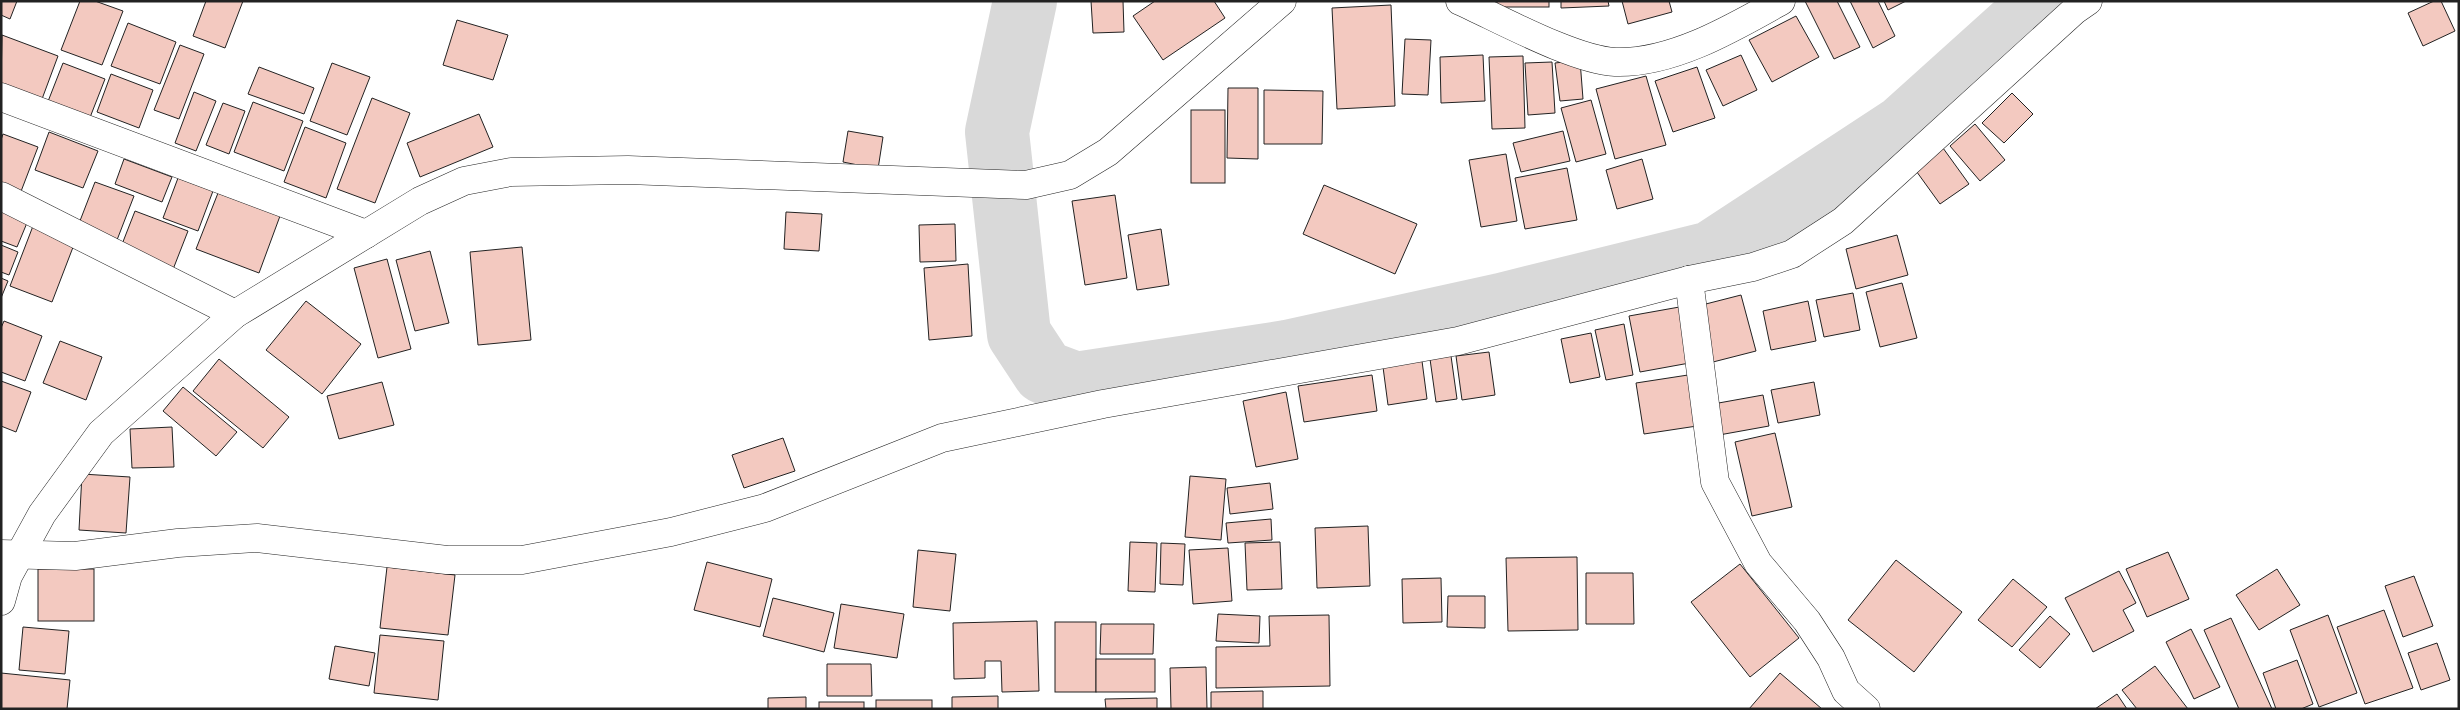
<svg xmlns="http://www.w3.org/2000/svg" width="2460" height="710" font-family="Signika,sans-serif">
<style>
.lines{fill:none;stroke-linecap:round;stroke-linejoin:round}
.river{stroke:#d9d9d9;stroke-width:64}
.building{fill:#f3c9c0;stroke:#222}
.street-casing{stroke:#222;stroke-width:29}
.street{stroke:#fff;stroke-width:28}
</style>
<rect width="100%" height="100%" fill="#fff"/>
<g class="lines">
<polyline class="river" points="1025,1 997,132 1019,334 1044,372 1076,384 1287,352 1501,305 1711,253 1903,127 2043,1"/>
</g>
<g class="building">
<polygon points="1,1 17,1 10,19 1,15"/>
<polygon points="80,1 95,1 123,11 102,65 61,50"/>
<polygon points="206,1 243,1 225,48 193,36"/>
<polygon points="1091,1 1123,1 1124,32 1093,33"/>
<polygon points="1155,1 1214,1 1225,18 1163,60 1133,16"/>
<rect x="1497" y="1" width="52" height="6"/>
<polygon points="1561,1 1608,1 1609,6 1561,8"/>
<polygon points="1622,1 1669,1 1672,12 1628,24"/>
<polygon points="1805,1 1837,1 1860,47 1834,59"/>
<polygon points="1850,1 1878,1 1895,36 1873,48"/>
<polygon points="1884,1 1906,1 1888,10"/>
<polygon points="2434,1 2441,1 2455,31 2423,46 2408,13"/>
<polygon points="1391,5 1395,106 1337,109 1332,8"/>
<polygon points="1796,16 1819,57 1772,82 1749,40"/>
<polygon points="457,20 508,35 493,80 443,65"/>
<polygon points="128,23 176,42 160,84 111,66"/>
<polygon points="2,35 58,56 42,99 1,84"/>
<polygon points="1405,39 1431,40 1428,95 1402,94"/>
<polygon points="180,45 204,54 179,119 154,110"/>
<polygon points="1483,55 1485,101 1441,103 1440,57"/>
<polygon points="1741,55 1757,90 1723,106 1706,70"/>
<polygon points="1523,56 1525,128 1492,129 1489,57"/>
<polygon points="1580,60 1583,99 1560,101 1555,63"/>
<polygon points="1552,62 1555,113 1528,115 1525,63"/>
<polygon points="63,63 105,79 89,120 47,104"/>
<polygon points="332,63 370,77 347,135 310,121"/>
<polygon points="259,67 314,88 304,114 248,94"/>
<polygon points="1697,67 1715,118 1673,132 1655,81"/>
<polygon points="111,74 153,90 139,128 97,112"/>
<polygon points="1646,76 1666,145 1615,159 1596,89"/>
<polygon points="1228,88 1258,88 1258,159 1227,158"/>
<polygon points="1264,90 1323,91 1322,144 1264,144"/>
<polygon points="194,92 216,101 196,151 175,143"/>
<polygon points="2012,93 2033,114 2004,143 1982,123"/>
<polygon points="372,98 410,113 375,203 337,189"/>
<polygon points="1591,100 1606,154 1576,162 1561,108"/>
<polygon points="253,102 303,121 284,171 234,152"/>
<polygon points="223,103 245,111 229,154 206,145"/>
<rect x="1191" y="110" width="34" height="73"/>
<polygon points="479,114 493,147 420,177 407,143"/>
<polygon points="1975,124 2005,160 1980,181 1950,146"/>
<polygon points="305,127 346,143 326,198 284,182"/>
<polygon points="848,131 883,137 878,169 843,162"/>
<polygon points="1563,131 1570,161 1521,172 1513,143"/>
<polygon points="49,132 98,151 83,188 35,170"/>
<polygon points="3,134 38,147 20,194 1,187 1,140"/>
<polygon points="1943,148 1969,184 1940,204 1914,168"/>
<polygon points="1506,154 1517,221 1481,227 1469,160"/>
<polygon points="124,159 172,177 162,202 115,184"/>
<polygon points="1642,159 1653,199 1617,209 1606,170"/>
<polygon points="1567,168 1577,220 1525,229 1515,178"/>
<polygon points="178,178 213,191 198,231 163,218"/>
<polygon points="95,182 134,196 117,240 78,226"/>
<polygon points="1324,185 1417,224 1395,274 1303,234"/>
<polygon points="218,193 280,216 259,273 196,249"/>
<polygon points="1115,195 1127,278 1085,285 1072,201"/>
<polygon points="1,207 29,218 17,247 1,241"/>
<polygon points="135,211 188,231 172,272 119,252"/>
<polygon points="786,212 822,214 819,251 784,249"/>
<polygon points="955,224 956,261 920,262 919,225"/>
<polygon points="33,226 75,242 52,302 10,286"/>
<polygon points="1161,229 1169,285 1137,290 1128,235"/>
<polygon points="1897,235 1908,275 1856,289 1846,249"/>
<polygon points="1,245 18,252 9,275 1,272"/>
<polygon points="522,247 531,340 478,345 470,252"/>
<polygon points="430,251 449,323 415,331 396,260"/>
<polygon points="387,259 411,349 378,358 354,268"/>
<polygon points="968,264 972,336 929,340 924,268"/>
<polygon points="1,278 8,281 1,298"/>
<polygon points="1902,283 1917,338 1880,347 1866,292"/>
<polygon points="1853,293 1860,330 1824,337 1816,300"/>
<polygon points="1741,295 1756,351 1713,362 1698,306"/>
<polygon points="306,301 361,344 322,394 266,350"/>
<polygon points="1808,301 1816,341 1771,350 1763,311"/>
<polygon points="1685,306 1695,362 1640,372 1629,316"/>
<polygon points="4,321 42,336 25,381 1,372 1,328"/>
<polygon points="1624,324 1633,375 1606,380 1595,330"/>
<polygon points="1591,333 1600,377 1570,383 1561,339"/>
<polygon points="60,341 102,357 86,400 43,383"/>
<polygon points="1489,352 1495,395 1462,400 1456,356"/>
<polygon points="1451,356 1457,399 1436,402 1430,359"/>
<polygon points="219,359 289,417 263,448 193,391"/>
<polygon points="1422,361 1427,399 1388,405 1383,367"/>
<polygon points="1372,375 1377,411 1304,422 1298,386"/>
<polygon points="1688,375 1697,426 1644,434 1636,383"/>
<polygon points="1,381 31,392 16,432 1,426"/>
<polygon points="382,382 394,425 339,439 327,396"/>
<polygon points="1814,382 1820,415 1778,423 1771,390"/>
<polygon points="183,387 237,432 216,456 163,411"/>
<polygon points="1286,392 1298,459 1256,467 1243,401"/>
<polygon points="1763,395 1769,426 1719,435 1713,404"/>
<polygon points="172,427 174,467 132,468 130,429"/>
<polygon points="1775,433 1792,507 1752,516 1735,442"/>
<polygon points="783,438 795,471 744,488 732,455"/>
<polygon points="82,474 130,477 126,533 79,530"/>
<polygon points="1190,476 1226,479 1221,540 1185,537"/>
<polygon points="1270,483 1273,509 1230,514 1227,488"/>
<polygon points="1271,519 1272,540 1228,543 1226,523"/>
<polygon points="1368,526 1370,586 1317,588 1315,528"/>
<polygon points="1130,542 1157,543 1155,592 1128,591"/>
<polygon points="1280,542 1282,589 1247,590 1245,543"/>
<polygon points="1161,543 1185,544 1183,585 1160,584"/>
<polygon points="1228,548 1232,601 1193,604 1189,550"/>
<polygon points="918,550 956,554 950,611 913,607"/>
<polygon points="2168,552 2189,599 2147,617 2126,569"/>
<polygon points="1577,557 1578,630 1508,631 1506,558"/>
<polygon points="1896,560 1962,612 1914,672 1848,620"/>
<polygon points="707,562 772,579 760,627 694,610"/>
<polygon points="1740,564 1799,638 1750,677 1691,602"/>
<polygon points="387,567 455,575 448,635 380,628"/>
<rect x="38" y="569" width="56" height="52"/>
<polygon points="2277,569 2300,605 2259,630 2236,595"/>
<polygon points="2119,571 2136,603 2123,610 2134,631 2093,652 2065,598"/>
<polygon points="1586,573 1633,573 1634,624 1586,624"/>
<polygon points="2414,576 2433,626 2403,637 2385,586"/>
<polygon points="1441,578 1442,622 1403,623 1402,579"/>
<polygon points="2013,579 2047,607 2012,647 1978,620"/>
<polygon points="1448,596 1485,596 1485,628 1447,627"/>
<polygon points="773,598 834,613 824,652 763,636"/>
<polygon points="841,604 904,614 897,658 834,648"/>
<polygon points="2384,610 2413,688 2365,704 2337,627"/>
<polygon points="1218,614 1260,616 1259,643 1216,641"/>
<polygon points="1329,615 1330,686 1216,688 1216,647 1270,646 1269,616"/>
<polygon points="2328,615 2357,693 2319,707 2290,630"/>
<polygon points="2050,616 2070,634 2040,668 2019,650"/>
<polygon points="2231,618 2272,709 2239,709 2204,630"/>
<polygon points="1037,621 1039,691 1002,692 1001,661 985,661 985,678 954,679 953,623"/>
<rect x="1055" y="622" width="41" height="70"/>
<polygon points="1101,624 1154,624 1153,654 1100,654"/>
<polygon points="23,627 69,631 65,674 19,670"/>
<polygon points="2191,629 2220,687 2194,699 2166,642"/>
<polygon points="380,635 444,641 438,700 374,693"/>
<polygon points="2437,643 2450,680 2421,690 2408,653"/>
<polygon points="335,646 375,653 369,686 329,679"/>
<rect x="1096" y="659" width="59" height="33"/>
<polygon points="2297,660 2313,704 2301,709 2276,709 2263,673"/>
<polygon points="827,664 871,664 872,696 827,696"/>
<polygon points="2155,666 2188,709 2137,709 2122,690"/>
<polygon points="1206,667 1207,709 1171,709 1170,668"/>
<polygon points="1,673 70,680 67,709 1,709"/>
<polygon points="1780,673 1822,709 1749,709"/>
<polygon points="1263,691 1263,709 1211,709 1211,692"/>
<polygon points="2117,694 2127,709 2095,709"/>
<polygon points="998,696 998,709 952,709 952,697"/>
<polygon points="806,697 806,709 768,709 768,698"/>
<polygon points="1157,698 1157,709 1106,709 1105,699"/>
<rect x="876" y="700" width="56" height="9"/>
<rect x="819" y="702" width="45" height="7"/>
</g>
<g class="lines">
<g class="street-casing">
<g id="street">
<path d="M1460,1C1500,19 1574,60 1615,62C1672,64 1733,28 1781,1"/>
<polyline points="1,97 366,234"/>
<polyline points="1,196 235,314"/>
<polyline points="1689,280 1715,482 1758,563 1807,621 1831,658 1846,691 1866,709"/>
<polyline points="1,554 75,556 178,543 257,538 447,560 522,560 671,532 765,508 942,438 1103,404 1458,341 1689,280 1753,267 1792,254 1843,221 2075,10 2088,1"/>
<polyline points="1,601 8,576 42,514 101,433 235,314 420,201 464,181 511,172 628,170 1026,185 1070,175 1108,152 1282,1"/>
</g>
</g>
<use href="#street" class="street"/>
</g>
<rect width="2460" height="710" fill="none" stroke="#222222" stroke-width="5"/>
</svg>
